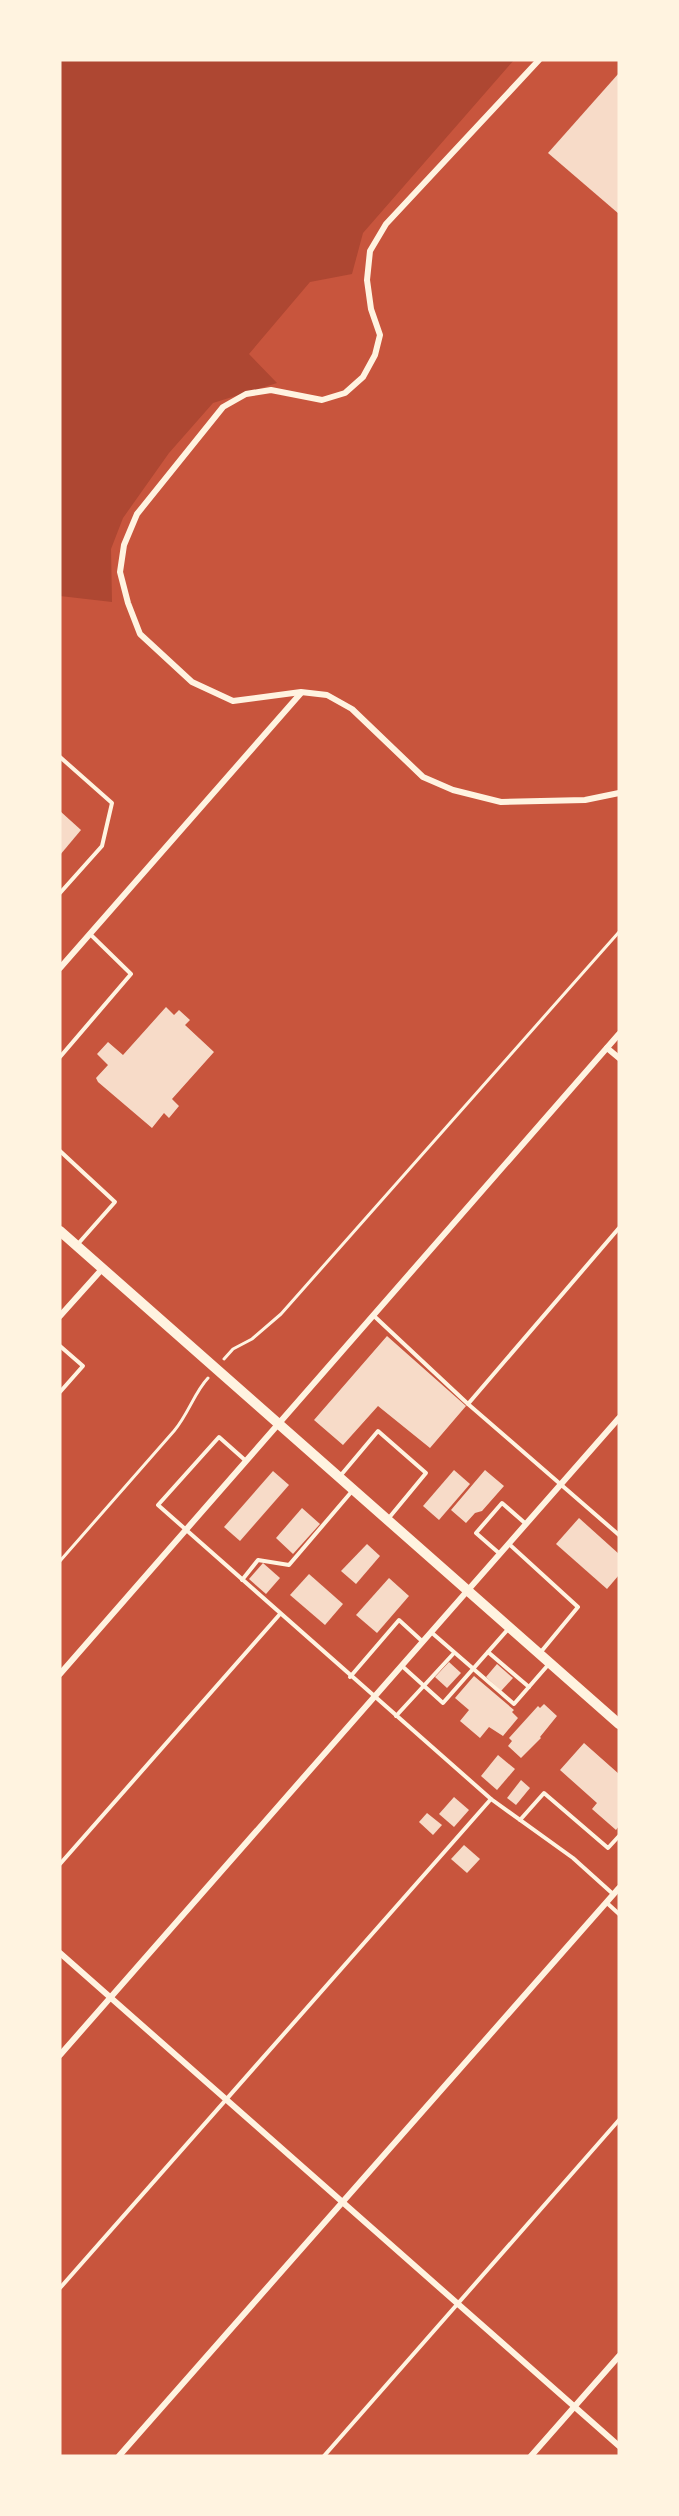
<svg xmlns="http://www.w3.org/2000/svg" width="679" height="2516" font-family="Poppins,sans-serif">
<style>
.green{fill:#ae4732}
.building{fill:#f7dbc8}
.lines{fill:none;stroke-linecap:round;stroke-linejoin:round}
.path{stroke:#fff3e0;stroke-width:3}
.service{stroke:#fff3e0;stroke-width:4}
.minor{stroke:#fff3e0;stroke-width:6}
.tertiary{stroke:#fff3e0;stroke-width:10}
</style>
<rect width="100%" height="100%" fill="#c8553d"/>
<polygon class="green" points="60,60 514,60 363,233 352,274 310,282 249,354 277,383 213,403 169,453 123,518 111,549 112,602 60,596"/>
<g class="building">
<polygon points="619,73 619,214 548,153"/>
<polygon points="60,811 81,830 60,855"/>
<polygon points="166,1007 174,1015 179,1010 190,1020 185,1025 214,1052 172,1099 179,1106 169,1118 164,1113 152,1128 98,1082 96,1078 108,1065 97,1054 108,1042 123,1055"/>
<polygon points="387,1336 466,1406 430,1448 378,1406 343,1445 314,1420"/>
<polygon points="454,1470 470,1484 439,1520 423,1506"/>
<polygon points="485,1470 504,1486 482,1511 475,1513 466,1523 451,1510"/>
<polygon points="273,1471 289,1485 240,1541 224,1527"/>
<polygon points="302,1508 320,1524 293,1554 276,1538"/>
<polygon points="579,1518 619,1554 619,1575 607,1589 556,1544"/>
<polygon points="367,1544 380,1556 356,1584 341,1571"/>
<polygon points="263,1563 280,1578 266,1594 249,1579"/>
<polygon points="309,1574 343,1604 325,1625 290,1595"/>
<polygon points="389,1578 409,1596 377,1633 356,1615"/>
<polygon points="449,1662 461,1673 447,1688 435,1677"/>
<polygon points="497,1664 513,1678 501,1691 486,1677"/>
<polygon points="474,1676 514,1710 512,1712 518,1718 503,1736 489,1727 480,1738 460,1721 469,1710 455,1698"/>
<polygon points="544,1704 557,1716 540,1737 541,1738 521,1758 508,1746 512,1741 509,1738 538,1706 540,1708"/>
<polygon points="584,1743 619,1774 619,1826 616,1830 592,1809 597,1803 560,1770"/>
<polygon points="498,1755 515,1769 497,1790 481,1776"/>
<polygon points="521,1780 530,1788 516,1805 507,1798"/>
<polygon points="454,1797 469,1810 454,1827 439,1814"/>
<polygon points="427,1813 442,1825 433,1835 419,1822"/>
<polygon points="464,1845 480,1859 467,1873 451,1859"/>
</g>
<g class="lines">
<g class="path">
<polyline points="224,1359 233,1349 252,1339 281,1314 619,932"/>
<path d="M60,1561L174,1431C189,1413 194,1393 208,1378"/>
</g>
<g class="service">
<polyline points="60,757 112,803 102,846 60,893"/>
<polyline points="60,1057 131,974 90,934"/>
<polyline points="60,1151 115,1202 77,1245"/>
<polyline points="373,1315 468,1404 619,1535"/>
<polyline points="60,1346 83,1366 60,1392"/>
<polyline points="468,1404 619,1228"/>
<polyline points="246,1461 219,1437 158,1505 491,1799 573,1858 613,1894"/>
<polyline points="341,1475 378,1431 426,1473 388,1519"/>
<polyline points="509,1544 578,1607 540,1653"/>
<polyline points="500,1554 476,1533 502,1503 526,1524"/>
<polyline points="242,1580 258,1560 289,1565 353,1490"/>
<polyline points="431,1632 514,1704 548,1665"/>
<polyline points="488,1652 529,1687"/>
<polyline points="402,1666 443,1703 509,1628"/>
<polyline points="350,1677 399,1620 423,1642"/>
<polyline points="396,1716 454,1653"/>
<polyline points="520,1820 544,1793 608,1848 619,1836"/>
<polyline points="60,1864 280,1614"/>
<polyline points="607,1903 619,1914"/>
<polyline points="60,2288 491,1799"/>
<polyline points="324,2456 619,2120"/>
</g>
<g class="minor">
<polyline points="539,60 386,224 370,251 367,280 371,309 380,335 375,355 363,377 345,393 322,400 271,390 246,394 223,407 137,514 124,545 120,572 128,603 140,634 192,682 233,701 301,692 327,695 352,709 423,777 453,790 501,802 585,800 619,793"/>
<polyline points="60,968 301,693"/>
<polyline points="607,1048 619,1058"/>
<polyline points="60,1316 103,1268"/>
<polyline points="60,1674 619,1034"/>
<polyline points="60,1953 619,2446"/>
<polyline points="60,2055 619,1418"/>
<polyline points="119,2456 619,1888"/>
<polyline points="531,2456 619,2356"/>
</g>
<polyline class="tertiary" points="60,1231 619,1724"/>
</g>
<rect width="679" height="2516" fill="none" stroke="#fff3e0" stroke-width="123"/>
</svg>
